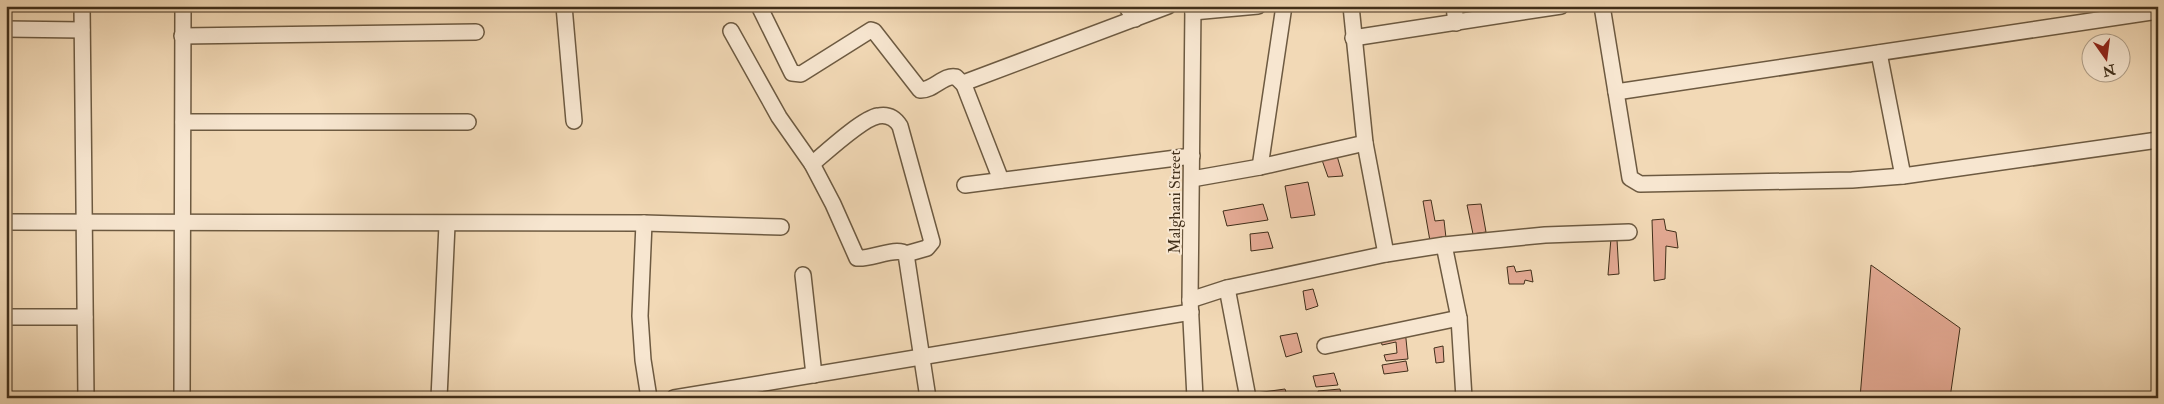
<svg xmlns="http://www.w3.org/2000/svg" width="2164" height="404" font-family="'IM FELL Double Pica',serif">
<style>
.building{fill:#e3a993;stroke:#412f1a}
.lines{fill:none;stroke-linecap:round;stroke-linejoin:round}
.minor-casing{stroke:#6d5a41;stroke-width:18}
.minor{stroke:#f7e6d0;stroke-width:15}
.labels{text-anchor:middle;stroke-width:4;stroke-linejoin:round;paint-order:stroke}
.street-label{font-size:16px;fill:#412f1a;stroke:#f7e6d0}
</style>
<rect width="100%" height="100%" fill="#f2d9b6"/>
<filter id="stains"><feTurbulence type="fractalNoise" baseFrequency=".004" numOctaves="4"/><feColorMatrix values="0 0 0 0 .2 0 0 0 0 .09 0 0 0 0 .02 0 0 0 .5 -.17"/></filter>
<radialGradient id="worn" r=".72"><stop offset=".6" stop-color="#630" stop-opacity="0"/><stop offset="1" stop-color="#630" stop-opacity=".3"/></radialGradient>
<g class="building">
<polygon points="1337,156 1343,176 1328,177 1322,160"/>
<polygon points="1308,182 1315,215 1291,218 1285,186"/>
<polygon points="1431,200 1435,221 1444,220 1446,238 1430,241 1423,201"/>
<polygon points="1263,204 1268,220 1227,226 1223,211"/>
<polygon points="1481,204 1486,232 1473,234 1467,205"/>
<polygon points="1664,219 1666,230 1676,232 1678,248 1666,246 1665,279 1654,281 1652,220"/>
<polygon points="1268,232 1273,248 1251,251 1250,234"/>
<polygon points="1611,238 1617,240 1619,274 1608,275"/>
<polygon points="1871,265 1960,328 1950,398 1860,398"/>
<polygon points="1514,266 1516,272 1531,270 1533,282 1525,280 1524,284 1509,284 1507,267"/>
<polygon points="1313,289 1318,306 1306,310 1303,291"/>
<polygon points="1405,329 1408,359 1386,361 1384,355 1397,353 1396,342 1382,345 1380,335"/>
<polygon points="1297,333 1302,352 1286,357 1280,336"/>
<polygon points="1443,346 1444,362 1436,363 1434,348"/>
<polygon points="1406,361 1408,371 1384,374 1382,365"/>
<polygon points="1334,373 1338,385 1316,387 1313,376"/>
<polygon points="1285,389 1288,398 1258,398 1256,393"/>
<polygon points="1340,389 1342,398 1319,398 1318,391"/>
</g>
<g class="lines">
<g class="minor-casing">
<g id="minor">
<polyline points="82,6 86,398"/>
<polyline points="564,6 574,121"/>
<path d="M759,6L792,73L801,74L871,30L874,31L920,90C933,91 944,74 956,77L964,85L1001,180"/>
<polyline points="1126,6 1135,19"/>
<polyline points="1193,6 1190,300 1195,398"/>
<polyline points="1351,6 1365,143 1386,254"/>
<polyline points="1454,6 1456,23"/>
<polyline points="1602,6 1630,178 1640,184 1852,180 1903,176 2158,140"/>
<polyline points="1193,12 1258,6"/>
<polyline points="6,29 82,30"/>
<path d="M731,31L779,117L812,164L833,204L857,258C870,260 896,246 906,254L928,398"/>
<polyline points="182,36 476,32"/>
<polyline points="1353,38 1561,6"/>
<polyline points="1879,53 1903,176"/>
<polyline points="964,85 966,82 1168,6"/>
<polyline points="1616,92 2158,11"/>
<polyline points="183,122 468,122"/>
<path d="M812,164C825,153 863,118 878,116C888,114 895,118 900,126L932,242L927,248L906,254"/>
<polyline points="1260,167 1284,6"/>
<polyline points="1192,179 1260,167 1365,143"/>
<polyline points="965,185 1192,156"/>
<polyline points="6,222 644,223 781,227"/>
<polyline points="644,223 640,316 643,360 649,398"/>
<polyline points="1444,245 1459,318 1464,398"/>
<polyline points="803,275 814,375"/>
<polyline points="1227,288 1248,398"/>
<polyline points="1190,300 1227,288 1386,254 1444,245 1545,235 1629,232"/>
<polyline points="6,317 85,317"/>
<polyline points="1325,346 1459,318"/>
<polyline points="182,398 183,6"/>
<polyline points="439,398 447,225"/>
<polyline points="674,398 1191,312"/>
</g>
</g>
<use href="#minor" class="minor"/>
</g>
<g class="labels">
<g class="street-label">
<text transform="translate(1174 202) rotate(-90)" y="6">Malghani Street</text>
</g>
</g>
<rect width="2164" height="404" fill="none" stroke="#f2d9b6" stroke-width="25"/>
<rect x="8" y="8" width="2149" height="389" fill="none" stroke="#412f1a" stroke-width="2.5"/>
<rect x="12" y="12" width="2139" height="379" fill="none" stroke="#412f1a"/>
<g transform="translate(2106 58) rotate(166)"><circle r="24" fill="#f7e6d0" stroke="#ae9d87"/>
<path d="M0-4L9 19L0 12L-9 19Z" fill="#8f2418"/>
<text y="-8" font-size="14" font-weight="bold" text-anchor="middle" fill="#412f1a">N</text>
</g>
<rect width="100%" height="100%" filter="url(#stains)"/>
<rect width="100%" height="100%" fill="url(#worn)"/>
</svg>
